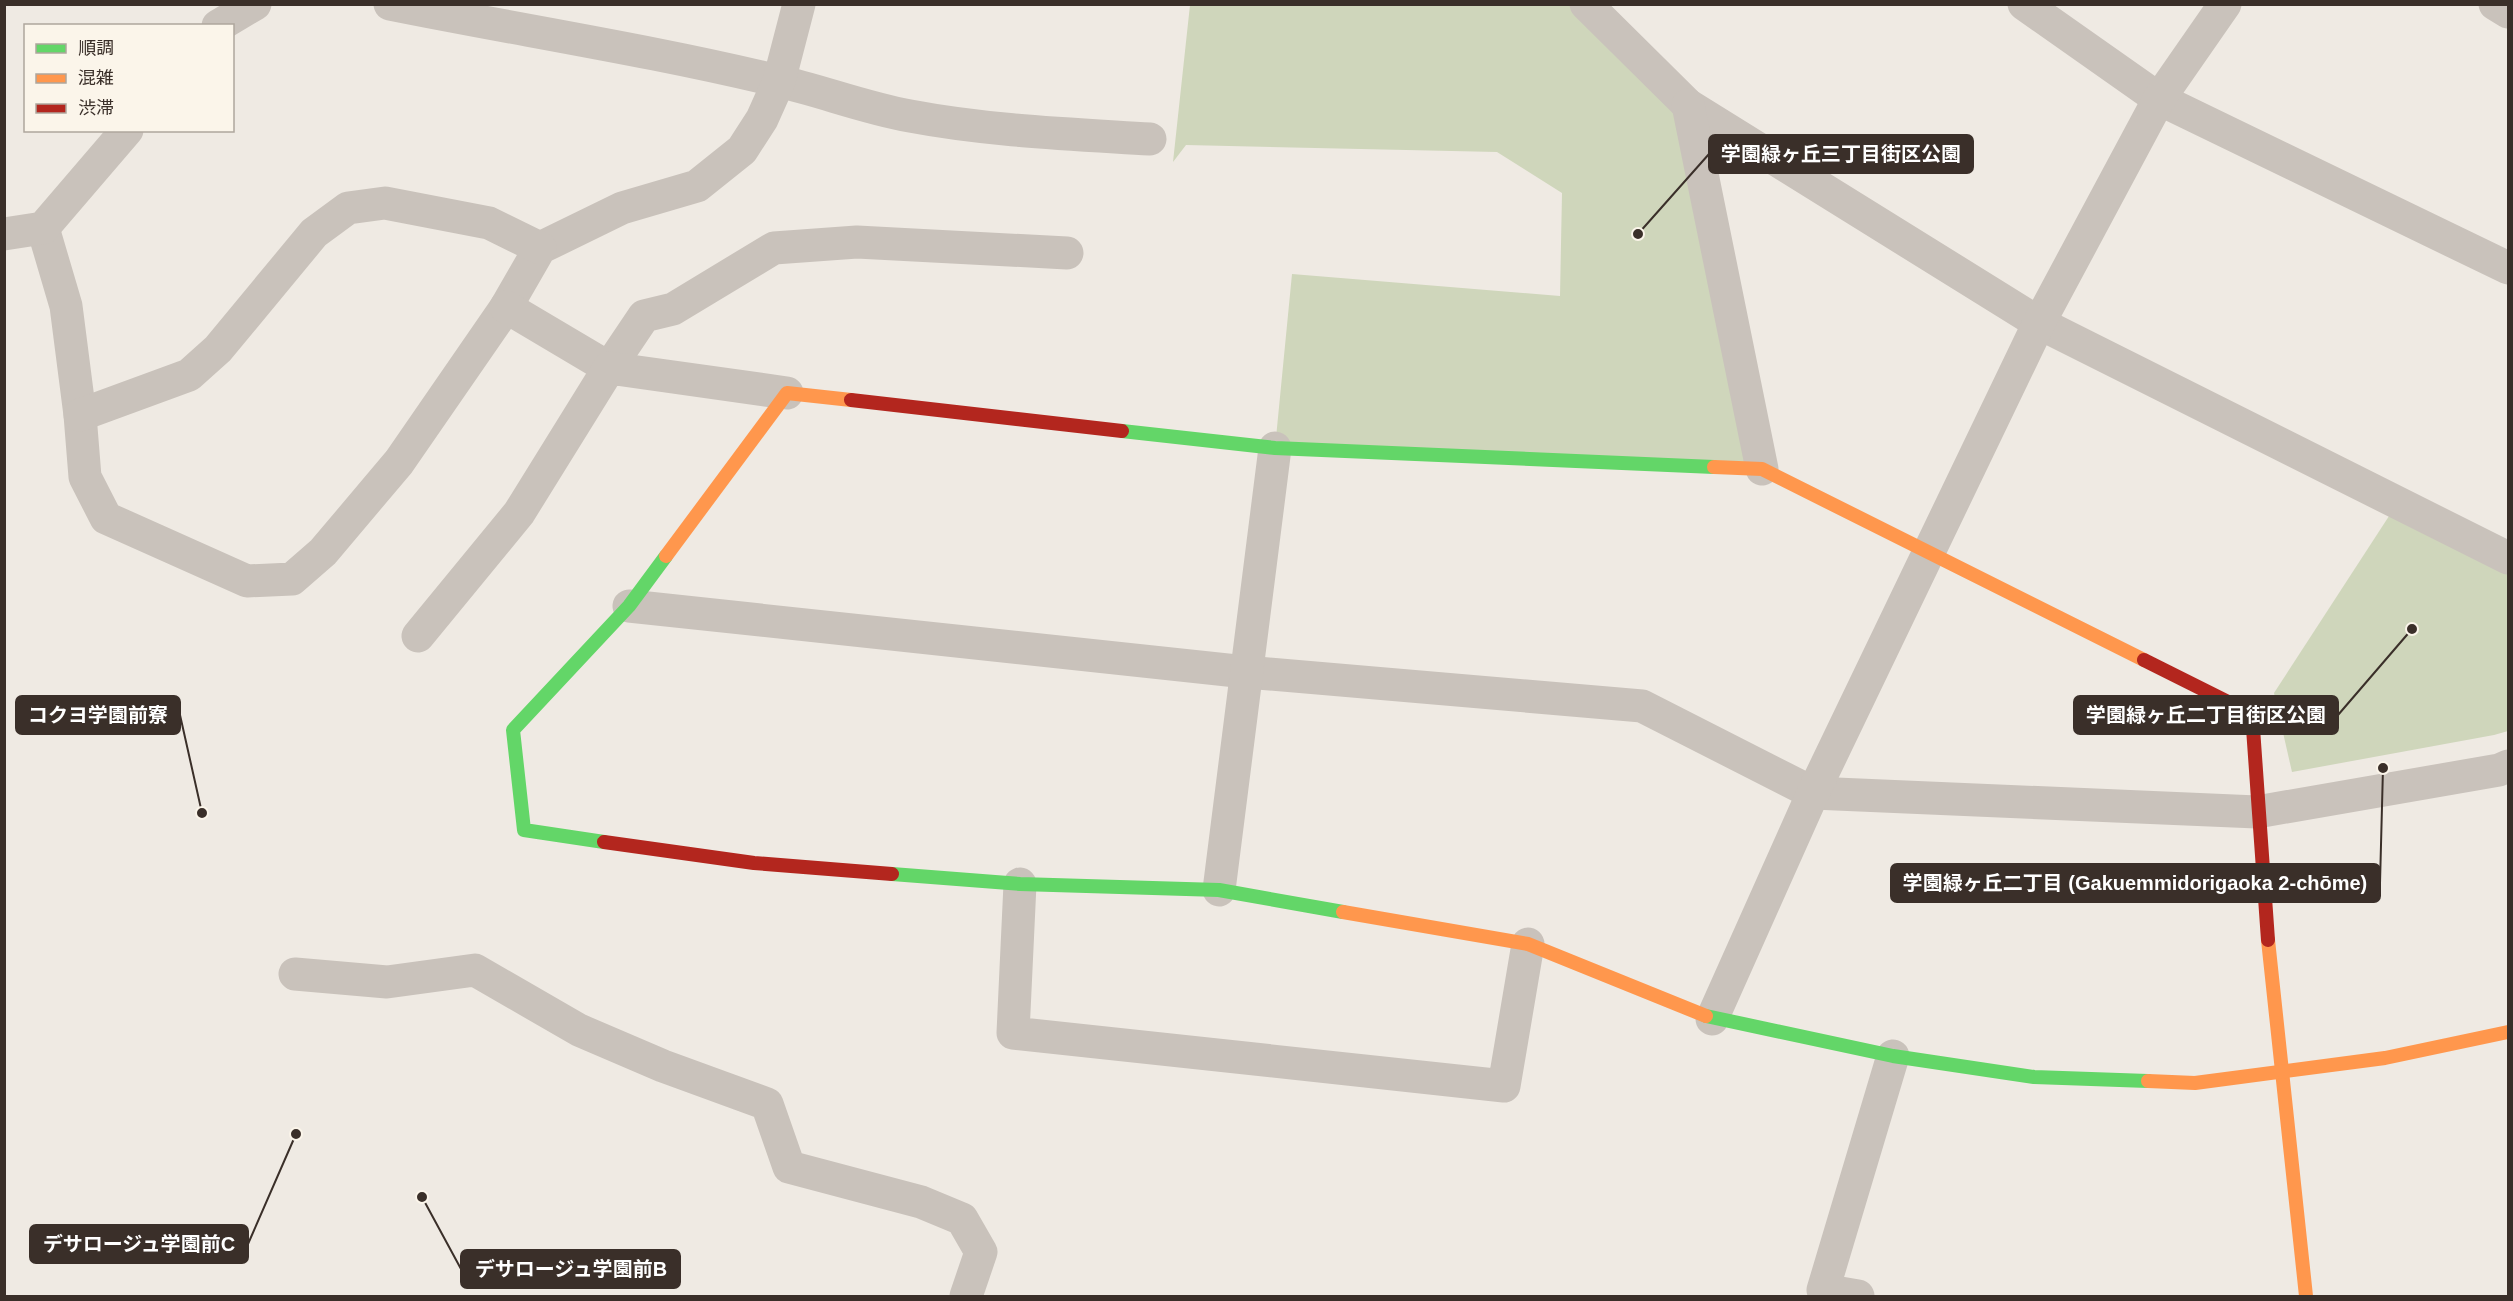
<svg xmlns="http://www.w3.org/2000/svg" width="2513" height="1301" font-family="Helvetica,'Noto Sans JP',sans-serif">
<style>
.green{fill:#cfd6bb}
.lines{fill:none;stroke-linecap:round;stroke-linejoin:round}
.street{stroke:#c9c2bb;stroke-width:33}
.fast{stroke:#63d668;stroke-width:14}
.slow{stroke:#ff974d;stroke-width:14}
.jam{stroke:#b3261e;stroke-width:14}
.leader{fill:none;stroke:#3a2f29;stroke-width:2}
.callout-dot{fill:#3a2f29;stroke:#fbf5ea;stroke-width:2}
.callout{fill:#3a2f29;stroke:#3a2f29;stroke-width:2}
.callout-label{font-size:20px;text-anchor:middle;font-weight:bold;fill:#fff}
</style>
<rect width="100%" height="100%" fill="#efeae3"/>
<g class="green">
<polygon points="1190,5 1586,5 1688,105 1762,469 1275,448 1292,274 1560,296 1562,193 1497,152 1186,145 1173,162"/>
<polygon points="2391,513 2508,566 2508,731 2494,735 2292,772 2274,693"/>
</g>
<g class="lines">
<g class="street">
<path d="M390,4C519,30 650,50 778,81C822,91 865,108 910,116C989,131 1070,134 1150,139"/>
<polyline points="1586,4 1688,105 2039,323 2508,558"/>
<polyline points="2024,4 2159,99 2508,268"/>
<polyline points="2495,4 2508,12"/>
<polyline points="218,26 255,4"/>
<polyline points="1688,105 1762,469"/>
<polyline points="43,228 66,306 80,415 85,477 106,518 247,581 292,579 323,552 399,462 506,307 540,248 622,208 697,186 742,150 762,119 779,81 799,4"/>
<polyline points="4,234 43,228 127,130"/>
<polyline points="506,307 609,368 644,316 673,309 774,248 857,242 1067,253"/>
<polyline points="80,415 189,375 218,349 314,233 348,208 385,203 489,223 540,248"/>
<polyline points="629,606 1246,672 1642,706 1813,793 2257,812 2499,770 2508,766"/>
<polyline points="418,636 519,513 609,368 787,393"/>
<polyline points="1020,884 1013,1033 1504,1086 1528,944"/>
<polyline points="1219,890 1275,448"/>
<polyline points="295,974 387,982 475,970 579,1030 663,1066 767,1104 789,1167 921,1202 962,1219 981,1252 966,1296"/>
<polyline points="1712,1019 1813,793 2039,323 2159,99 2225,4"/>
<polyline points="1858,1296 1823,1290 1893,1056"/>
</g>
<g class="fast">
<polyline points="1122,431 1275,448 1714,467"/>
<polyline points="604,842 524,830 513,730 629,606 666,556"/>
<polyline points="892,874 1020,884 1219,890 1343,912"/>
<polyline points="1706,1016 1893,1056 2034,1077 2148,1081"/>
</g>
<g class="slow">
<polyline points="1714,467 1762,469 2144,660"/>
<polyline points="666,556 787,393 851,400"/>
<polyline points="1343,912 1528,944 1706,1016"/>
<polyline points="2268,940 2306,1296"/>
<polyline points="2148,1081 2195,1083 2385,1058 2508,1032"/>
</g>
<g class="jam">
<polyline points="851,400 1122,431"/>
<polyline points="2144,660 2252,714 2268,940"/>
<polyline points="604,842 754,863 892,874"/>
</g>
</g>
<path class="leader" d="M1638 234L1709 154M202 813L180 715M2412 629L2338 715M2383 768L2380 883M296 1134L248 1244M422 1197L461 1269"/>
<g class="callout-dot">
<circle cx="1638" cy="234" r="6"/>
<circle cx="202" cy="813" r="6"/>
<circle cx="2412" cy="629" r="6"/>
<circle cx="2383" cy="768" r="6"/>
<circle cx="296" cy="1134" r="6"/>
<circle cx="422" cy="1197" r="6"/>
</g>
<g class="callout">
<rect x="1709" y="135" width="264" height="38" rx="6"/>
<rect x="16" y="696" width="164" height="38" rx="6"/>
<rect x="2074" y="696" width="264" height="38" rx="6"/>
<rect x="1891" y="864" width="489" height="38" rx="6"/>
<rect x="30" y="1225" width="218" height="38" rx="6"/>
<rect x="461" y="1250" width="219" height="38" rx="6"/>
</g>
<g class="callout-label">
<text x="1841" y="161">学園緑ヶ丘三丁目街区公園</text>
<text x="98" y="722">コクヨ学園前寮</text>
<text x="2206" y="722">学園緑ヶ丘二丁目街区公園</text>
<text x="2135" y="890">学園緑ヶ丘二丁目 (Gakuemmidorigaoka 2-chōme)</text>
<text x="139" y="1251">デサロージュ学園前C</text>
<text x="571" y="1276">デサロージュ学園前B</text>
</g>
<rect width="2513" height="1301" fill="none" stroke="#3a2f29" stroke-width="12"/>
<rect x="24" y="24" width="210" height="108" fill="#fbf5ea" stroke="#aea69d" stroke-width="1.5"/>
<rect x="36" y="44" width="30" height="9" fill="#63d668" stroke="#aea69d" stroke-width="1.5"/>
<text x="78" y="54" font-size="18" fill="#3a2f29">順調</text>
<rect x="36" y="74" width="30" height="9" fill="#ff974d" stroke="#aea69d" stroke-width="1.5"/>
<text x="78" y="84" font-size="18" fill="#3a2f29">混雑</text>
<rect x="36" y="104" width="30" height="9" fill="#b3261e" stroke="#aea69d" stroke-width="1.5"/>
<text x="78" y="114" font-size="18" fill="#3a2f29">渋滞</text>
</svg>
